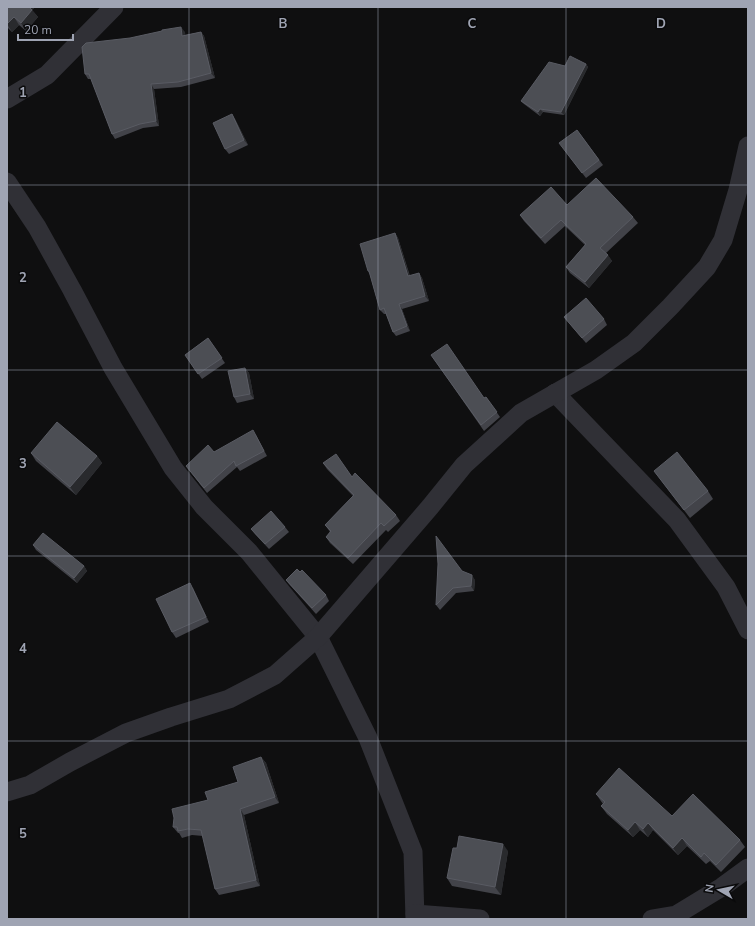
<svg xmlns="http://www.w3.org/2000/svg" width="755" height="926" font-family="'Nunito Sans',sans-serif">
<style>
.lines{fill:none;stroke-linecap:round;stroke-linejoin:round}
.minor{stroke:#303036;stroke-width:19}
.wall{fill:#424349}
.shaded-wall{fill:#292a2d}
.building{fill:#4c4e54;stroke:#595b63}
.grid{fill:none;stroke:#9fa4b3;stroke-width:1;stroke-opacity:0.55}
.grid-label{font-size:13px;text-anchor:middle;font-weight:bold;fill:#9fa4b3;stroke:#0a0a0b;stroke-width:3;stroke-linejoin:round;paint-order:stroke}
</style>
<rect width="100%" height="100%" fill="#0f0f10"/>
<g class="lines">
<g class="minor">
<polyline points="7,99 47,75 114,7"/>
<polyline points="7,182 37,227 72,290 113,368 173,468 204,507 249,552 318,637 368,738 413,852 415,919"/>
<polyline points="555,393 677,520 726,587 748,630"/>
<polyline points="7,792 30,785 70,762 126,733 171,717 229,699 275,675 318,637 430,507 464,465 521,413 596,370 634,343 670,307 707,267 723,240 738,190 748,146"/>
<polyline points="415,914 480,919"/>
<polyline points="652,919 676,915 722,887 748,868"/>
</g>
</g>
<g class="wall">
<polygon points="7,7 35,7 32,10 38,17 26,31 19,25 12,32 7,27"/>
<polygon points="185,32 185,35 201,32 204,36 215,78 181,87 154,89 159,126 143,128 115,139 112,134 91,79 88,79 85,74"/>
<polygon points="586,64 588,67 564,115 543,112 540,116 524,104 521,101 565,66"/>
<polygon points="232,114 235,119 248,145 229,154 225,149"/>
<polygon points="577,130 603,165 586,178 563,148"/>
<polygon points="567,205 633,217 638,223 606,253 612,261 589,288 570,273 566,267 585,245 565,226 545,244 524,221 520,215"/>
<polygon points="395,233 398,238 410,276 419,273 422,278 429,301 402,309 410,331 396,336 393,332 386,314 384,314 380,310 370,275 368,271"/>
<polygon points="564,317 604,319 607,325 586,343"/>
<polygon points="208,338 225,363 202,379 185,355"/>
<polygon points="431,355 484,398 486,397 500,417 484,431"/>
<polygon points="245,368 249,373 254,399 237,403 234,397"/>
<polygon points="256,435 267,456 240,471 237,467 207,493 186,466 214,452"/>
<polygon points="31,453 97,456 102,463 76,495 36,461"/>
<polygon points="323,463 352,477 396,515 400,521 388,532 386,530 353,564 330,543 326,537 330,532 325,525 353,496 327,469"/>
<polygon points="654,471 708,491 713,499 690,518"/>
<polygon points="285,527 289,532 269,549 255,534 251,529"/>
<polygon points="33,545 84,566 87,571 77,583 36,550"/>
<polygon points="462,571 475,580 474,591 456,593 440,610 436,605"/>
<polygon points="300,572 326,595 329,601 316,614 290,585 286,580"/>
<polygon points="193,588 209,622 176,638 172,632"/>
<polygon points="261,757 266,763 279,803 244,815 260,886 219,895 215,889 203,836 192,835 182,838 179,833 178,833 173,827 208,800 238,782"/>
<polygon points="596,794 672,816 740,840 745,847 721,872 710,861 706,864 687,846 678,855 653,830 648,837 640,830 633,837 607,814 601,806 603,804"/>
<polygon points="508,851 501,895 452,886 447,878"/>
</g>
<g class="shaded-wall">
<polygon points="28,7 35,7 31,11"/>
<polygon points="32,10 38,17 26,31 21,23"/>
<polygon points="14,17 19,25 12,32 7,24"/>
<polygon points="181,27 185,32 186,41 182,36"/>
<polygon points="201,32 204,36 215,78 211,73"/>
<polygon points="586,64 588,67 564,115 561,112"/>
<polygon points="151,84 154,89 159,126 156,121"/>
<polygon points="540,109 543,112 540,116 538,112"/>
<polygon points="232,114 235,119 248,145 244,140"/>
<polygon points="395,233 398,238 411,281 408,276"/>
<polygon points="608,255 612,261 589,288 585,282"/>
<polygon points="419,273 422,278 429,301 425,296"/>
<polygon points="399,304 402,309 410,331 407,326"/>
<polygon points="245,368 249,373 254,399 250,394"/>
<polygon points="97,456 102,463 76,495 70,487"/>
<polygon points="84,566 87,571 77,583 74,578"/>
<polygon points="472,575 475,580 474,591 471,586"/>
<polygon points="190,583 193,588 209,622 206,617"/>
<polygon points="261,757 266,763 279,803 275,797"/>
<polygon points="240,809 244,815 260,886 256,880"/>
<polygon points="635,822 640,830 633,837 628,830"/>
<polygon points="648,823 653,830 648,837 643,829"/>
<polygon points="682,838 687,846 678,855 673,848"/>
<polygon points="503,844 508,851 501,895 495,887"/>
</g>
<g class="building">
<polygon points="7,7 29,7 32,10 21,23 14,17 7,24"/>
<polygon points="181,27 182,36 201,32 211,73 178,82 151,84 156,121 140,124 112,134 89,74 85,74 82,47 86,43 130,38 162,31 162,30"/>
<polygon points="570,56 586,64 561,112 540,109 538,112 521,101 549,62 565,66"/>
<polygon points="232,114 244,140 225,149 213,123"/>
<polygon points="577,130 599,160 582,173 559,143"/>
<polygon points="596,178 633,217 600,248 608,255 585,282 566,267 586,244 561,220 541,238 520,215 551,187 567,205"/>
<polygon points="395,233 408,276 419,273 425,296 399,304 407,326 393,332 384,308 380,310 369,271 368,271 360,244"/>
<polygon points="586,298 604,319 582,338 564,317"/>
<polygon points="208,338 222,358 198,374 185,355"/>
<polygon points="447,344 484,398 486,397 497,412 481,425 431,355"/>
<polygon points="245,368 250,394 234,397 228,371"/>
<polygon points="57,422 97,456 70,487 31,453"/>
<polygon points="253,430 264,451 236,466 234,461 204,488 186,466 208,445 214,452"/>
<polygon points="677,452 708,491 684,510 654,471"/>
<polygon points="336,454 352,477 355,473 396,515 384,526 381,523 348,558 326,537 331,531 325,525 354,495 323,463"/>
<polygon points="271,511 285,527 265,544 251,529"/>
<polygon points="43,533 84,566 74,578 33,545"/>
<polygon points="436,536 462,571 472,575 471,586 453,588 436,605 438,564"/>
<polygon points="297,569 300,572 302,570 326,595 312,608 286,580"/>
<polygon points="190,583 206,617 172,632 156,599"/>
<polygon points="261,757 275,797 240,809 256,880 215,889 201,830 188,829 178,831 177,827 173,827 174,818 172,809 208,800 205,792 238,782 233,767"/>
<polygon points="619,768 672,816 693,794 740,840 716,865 704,853 701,857 682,838 673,848 648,823 643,829 635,822 628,830 601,806 605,802 596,794"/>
<polygon points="459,836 503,844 495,887 447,878 453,848 457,848"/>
</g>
<path class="grid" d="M189,7V919M378,7V919M566,7V919M7,185H748M7,370H748M7,556H748M7,741H748"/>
<g class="grid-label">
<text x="283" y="28">B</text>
<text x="472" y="28">C</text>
<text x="661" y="28">D</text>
<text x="23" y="97">1</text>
<text x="23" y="282">2</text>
<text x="23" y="468">3</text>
<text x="23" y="653">4</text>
<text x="23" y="838">5</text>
</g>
<rect width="755" height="926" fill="none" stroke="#9fa4b3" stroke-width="16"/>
<g transform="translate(719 890) rotate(279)" stroke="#0a0a0b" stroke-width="3" paint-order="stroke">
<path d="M0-3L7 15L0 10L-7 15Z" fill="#9fa4b3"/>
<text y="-6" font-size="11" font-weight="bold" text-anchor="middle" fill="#9fa4b3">N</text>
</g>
<path d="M18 34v6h55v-6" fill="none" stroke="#9fa4b3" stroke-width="2"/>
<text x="24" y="34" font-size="12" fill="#9fa4b3" stroke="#0a0a0b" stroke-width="3" paint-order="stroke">20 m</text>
</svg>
